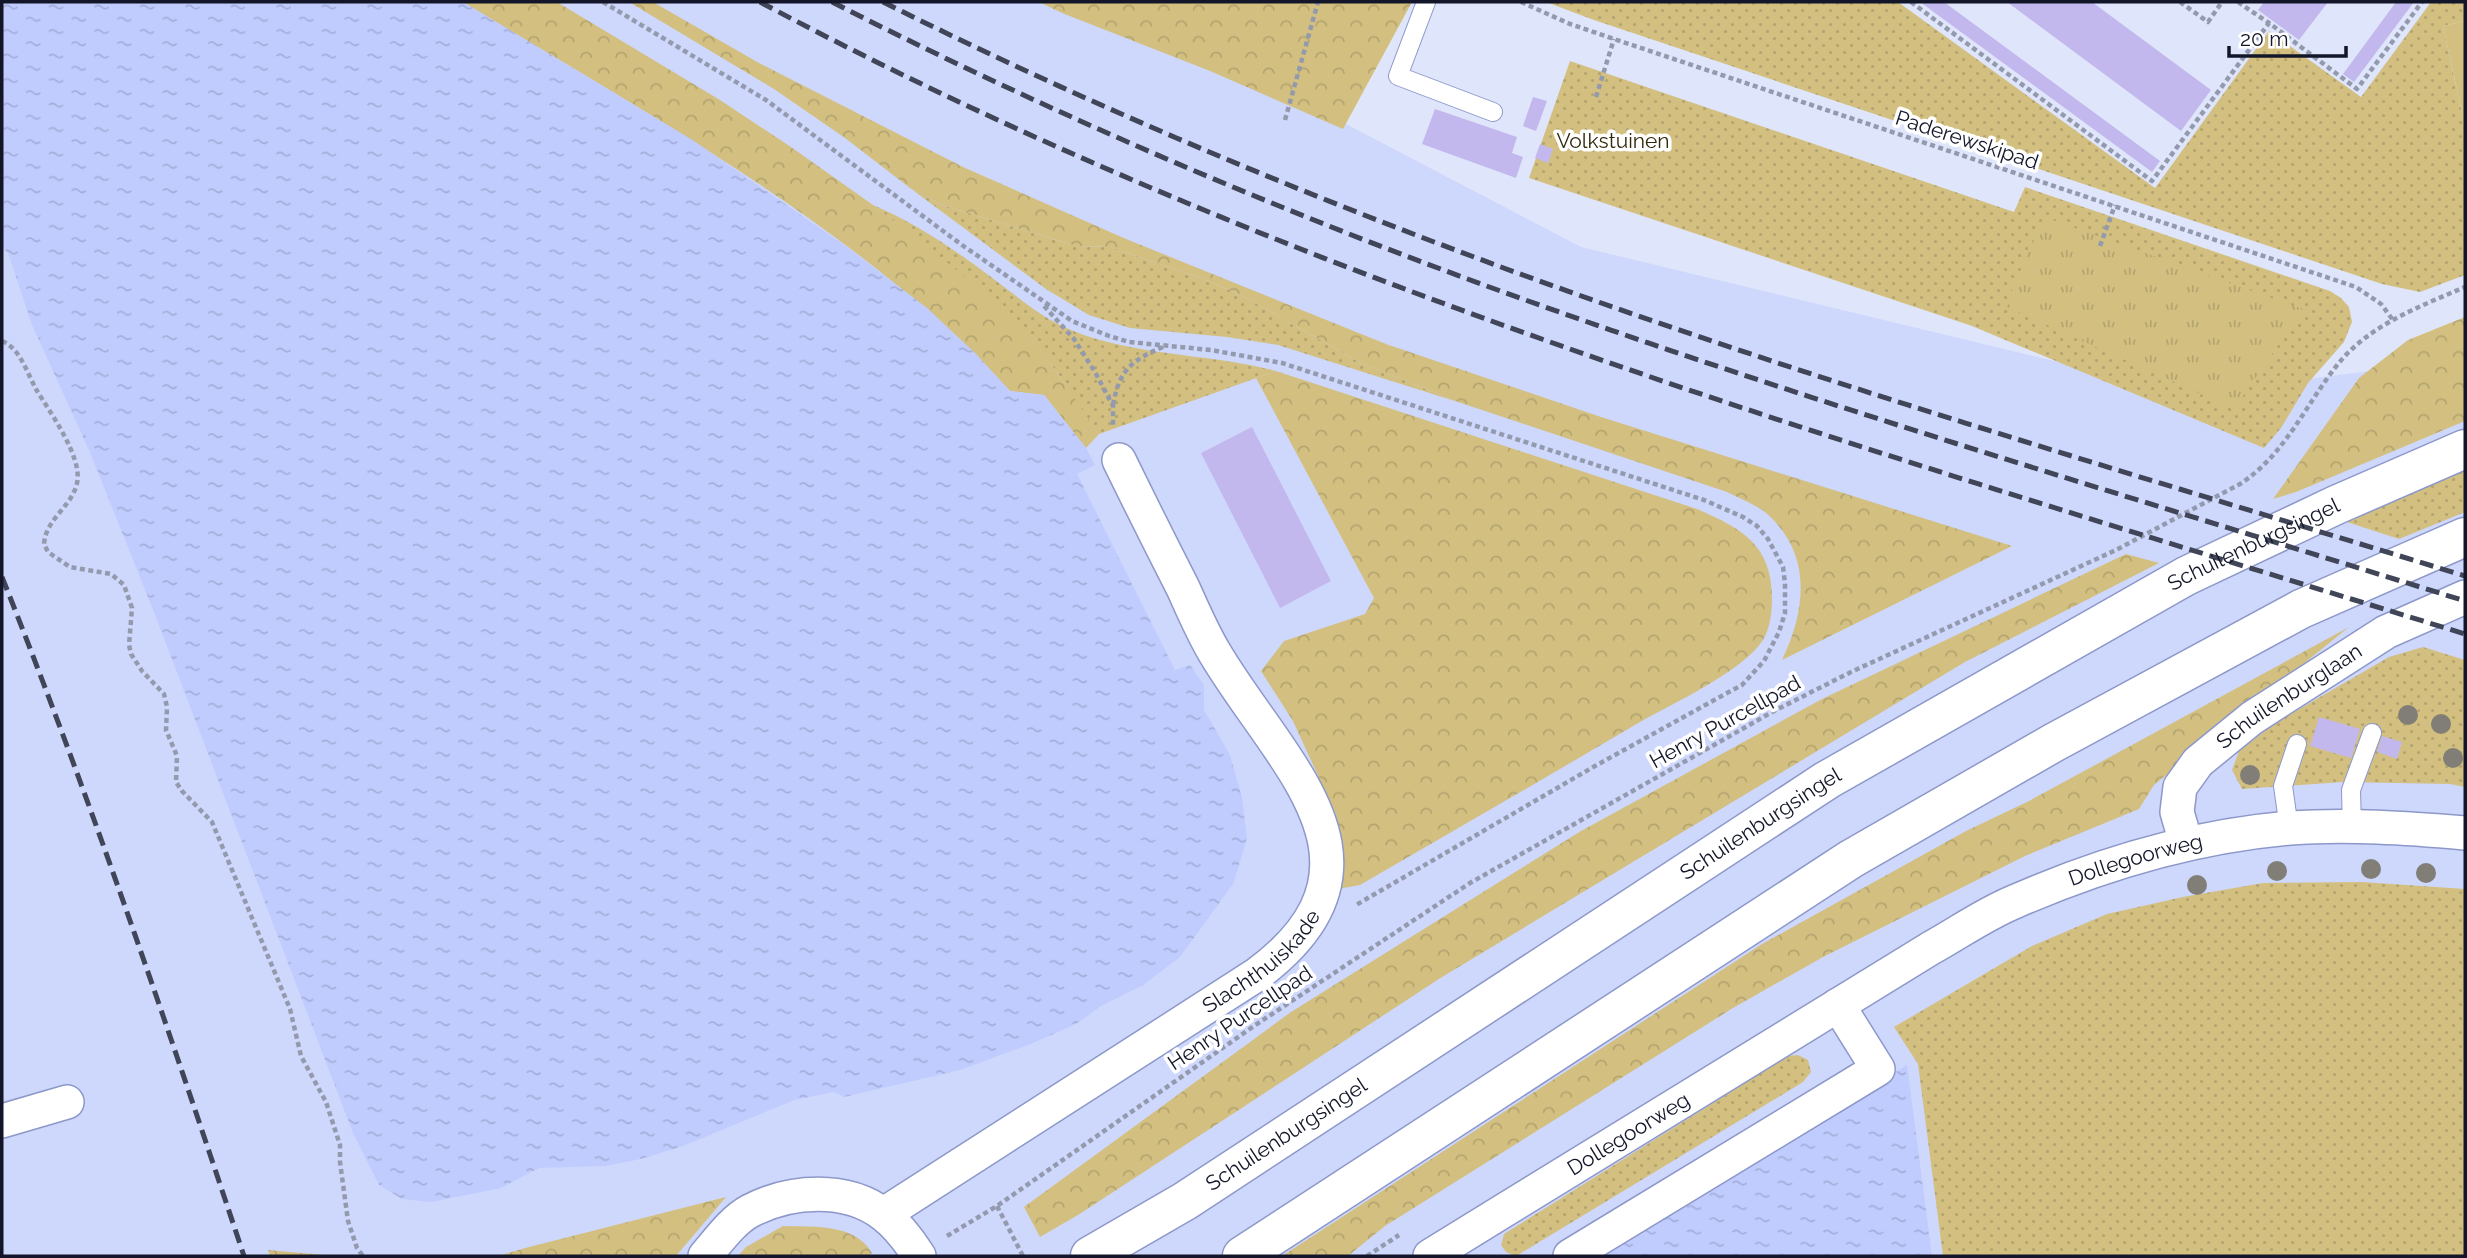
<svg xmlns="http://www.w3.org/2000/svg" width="2467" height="1258" font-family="Raleway,sans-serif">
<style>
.built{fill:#ced7fc}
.grass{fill:url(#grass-dots)}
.forest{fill:url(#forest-crowns)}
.park{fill:url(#park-tufts)}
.pitch{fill:#d3c080}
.water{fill:url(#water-ripples)}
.building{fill:#c3b8ed}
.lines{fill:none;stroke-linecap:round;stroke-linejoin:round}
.service-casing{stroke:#8c98ca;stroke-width:20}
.minor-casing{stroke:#8c98ca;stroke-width:36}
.primary-casing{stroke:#8c98ca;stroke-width:41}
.path{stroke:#949aae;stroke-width:4.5;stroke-dasharray:5 3.5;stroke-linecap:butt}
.service{stroke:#fff;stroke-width:18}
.minor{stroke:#fff;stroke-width:33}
.primary{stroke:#fff;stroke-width:38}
.rail{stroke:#404557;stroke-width:5;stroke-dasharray:14 7;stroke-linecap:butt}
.tree{fill:#807e76}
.labels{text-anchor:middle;stroke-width:7;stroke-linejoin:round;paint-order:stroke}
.street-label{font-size:21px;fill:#121628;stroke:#fff}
.park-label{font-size:21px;fill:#32290a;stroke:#fff}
</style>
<defs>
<pattern id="grass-dots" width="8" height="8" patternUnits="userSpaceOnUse" patternTransform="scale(1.75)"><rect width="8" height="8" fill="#d3c080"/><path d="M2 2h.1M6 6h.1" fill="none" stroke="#b4a46f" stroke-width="1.8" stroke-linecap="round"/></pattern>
<pattern id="forest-crowns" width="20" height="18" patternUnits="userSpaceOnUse" patternTransform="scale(1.75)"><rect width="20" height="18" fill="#d3c080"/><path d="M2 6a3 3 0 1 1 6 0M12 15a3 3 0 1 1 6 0" fill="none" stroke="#b4a46f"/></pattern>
<pattern id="park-tufts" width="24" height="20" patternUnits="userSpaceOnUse" patternTransform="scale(1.75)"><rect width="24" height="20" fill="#d3c080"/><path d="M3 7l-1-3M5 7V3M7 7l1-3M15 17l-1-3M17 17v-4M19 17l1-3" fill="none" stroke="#b4a46f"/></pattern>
<pattern id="water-ripples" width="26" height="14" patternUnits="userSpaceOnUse" patternTransform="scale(1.75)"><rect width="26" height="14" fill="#c0ccfe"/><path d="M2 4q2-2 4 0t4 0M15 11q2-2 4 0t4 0" fill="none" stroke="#a4aeda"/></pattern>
</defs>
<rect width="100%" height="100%" fill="#dfe5fa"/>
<polygon class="built" points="2,2 1113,2 1581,247 2191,394 2465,359 2465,1256 2,1256"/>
<g class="grass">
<polygon points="1546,2 1898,2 2155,188 2269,31 2361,97 2431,2 2465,2 2465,21 2443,26 2465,126 2465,275 2420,292 2382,284 1594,20"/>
<polygon points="1570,61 2014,212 2025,187 2330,291 2341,298 2349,307 2352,322 2344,342 2308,383 2281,428 2264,448 1972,326 1529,178"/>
<polygon points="910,188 942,205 1076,246 1110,247 1198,277 1241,295 1361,363 1461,403 1278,345 1227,337 1130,328 1089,315 1046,289"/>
<path d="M873,205C915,223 954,249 991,277C1017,296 1041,318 1071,330C1137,357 1208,353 1276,371L1099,434C1079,411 1066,382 1046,358C995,299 934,253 873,205Z"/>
<polygon points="2465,467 2465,512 2399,539 2344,521"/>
<polygon points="2423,647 2465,660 2465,787 2450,784 2343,782 2242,789 2232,770 2239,751 2275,723 2389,657"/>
<polygon points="2362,882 2465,889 2465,1256 1943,1256 1918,1064 1894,1027 2032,946 2107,914 2183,897 2263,883"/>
<polygon points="1798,1055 1808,1060 1811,1072 1803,1082 1516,1256 1506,1252 1501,1245 1504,1234 1788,1056"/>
</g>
<g class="forest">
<path d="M463,2H557L720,100L791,147L873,205L958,271L1011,319L1049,361L1099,434L1086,448L1044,395L1010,391C858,227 652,117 463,2Z"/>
<path d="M629,2H653L759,63L963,167L1126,239L1386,344L1601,417L2012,546L1782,660C1807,608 1812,552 1765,512C1754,504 1739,498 1727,492L1461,403L1361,363L1241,295L1198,277L1110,247L1076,246L942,205L910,188L845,138L774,89Z"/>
<polygon points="1039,2 1412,2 1343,129 1210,71 1062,13"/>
<polygon points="2465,317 2465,421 2296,492 2273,499 2359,378 2408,340"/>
<path d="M1276,371L1697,509C1743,529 1772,545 1772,599C1772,612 1770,629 1763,640C1743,671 1674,703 1640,722C1547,777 1453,831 1360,885L1338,889L1342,853L1336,815L1293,721L1261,671L1284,641L1365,614L1374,598L1256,378Z"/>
<polygon points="2126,554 2159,563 1965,662 1442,977 1078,1215 1040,1237 1024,1207 1291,1012 1581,831 1822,699"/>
<polygon points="2349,627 2154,785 2139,809 2025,856 1823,957 1733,1008 1385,1226 1348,1256 1282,1256 1762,944 1966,831 2029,801"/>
<polygon points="726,1197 676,1256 498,1256 529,1247"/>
<path d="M783,1226C813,1227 855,1223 872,1253L868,1256H738L746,1247Z"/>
<polygon points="268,1250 336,1256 270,1256"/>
</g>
<polygon class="park" points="2044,217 2303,309 2234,409 2005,306"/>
<polygon class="pitch" points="2465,21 2465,126 2443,26"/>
<g class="water">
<polygon points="2,2 463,2 694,141 843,244 927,308 976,354 1010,391 1044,395 1086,448 1095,465 1077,474 1175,670 1190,665 1204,685 1204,710 1230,755 1242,798 1247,839 1233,884 1180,957 1143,985 1101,1006 1076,1024 1033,1043 960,1070 844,1097 834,1092 794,1100 683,1146 641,1159 605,1166 539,1168 501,1188 431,1202 402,1199 379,1185 353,1133 152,607 89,450 32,325 8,253 2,247"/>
<polygon points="1907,1065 1932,1256 1599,1256"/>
</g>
<g class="building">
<polygon points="1920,2 1944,2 2160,161 2152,172"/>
<polygon points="2007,2 2092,2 2211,90 2181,131"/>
<polygon points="2264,2 2328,2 2299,40 2258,10"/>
<polygon points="2396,2 2414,2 2354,82 2343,74"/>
<polygon points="1533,97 1547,101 1536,131 1523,126"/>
<polygon points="1435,109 1517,137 1512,153 1523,157 1516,178 1422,144"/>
<polygon points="1540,144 1553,149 1548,163 1535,158"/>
<polygon points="1252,427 1331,581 1280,608 1201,453"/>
<polygon points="2319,717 2360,729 2351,758 2310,746"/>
<polygon points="2382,736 2402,742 2397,759 2377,752"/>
</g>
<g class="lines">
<g class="service-casing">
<g id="service">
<polyline points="1426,2 1398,76 1493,112"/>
<polyline points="2289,828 2283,786 2297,744"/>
<polyline points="2352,828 2351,790 2372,733"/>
</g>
</g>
<g class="minor-casing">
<g id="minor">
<path id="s1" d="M2186,843L2177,812L2180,787L2198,762L2252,718L2386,632L2465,597"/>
<polyline points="2,1121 67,1102"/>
<path id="s2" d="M884,1214L1256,975C1406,865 1281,764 1216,655C1203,634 1193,610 1183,588C1161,545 1140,503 1119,460"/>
<path d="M705,1256C718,1241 733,1220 750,1211C790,1190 847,1186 884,1215C897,1225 910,1242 919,1256"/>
<path id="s3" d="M1430,1256L1931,948C1958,933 1985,914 2014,902C2101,864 2196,836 2290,828C2348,824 2407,828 2465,833"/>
<polyline points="1570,1256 1878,1069 1838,1005"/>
</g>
</g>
<g class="primary-casing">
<g id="primary">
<path id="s4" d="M1090,1256L1185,1201L1827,780L2186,576L2336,505L2465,449"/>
<polyline points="1242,1256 1851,859 2053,743 2301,609 2465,537"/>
</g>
</g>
<g class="path">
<polyline points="603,2 766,100 962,245 1072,321 1109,336 1129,342 1211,350 1282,363 1704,500 1743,517 1757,526 1768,539 1783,567 1785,583 1785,613 1779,632 1764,661 1742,685 1727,693 1595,766 1356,905"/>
<polyline points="1521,2 1570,24 1614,39 2356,287 2381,304 2393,320"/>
<polyline points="1911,2 2152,181 2269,23 2357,89 2422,2"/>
<polyline points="2180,2 2208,22 2222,2"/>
<polyline points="2238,2 2269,23"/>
<polyline points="1596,97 1614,39"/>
<polyline points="1285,120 1318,2"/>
<polyline points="2100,246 2115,205"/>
<polyline points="1044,306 1074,339 1095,372 1113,406 1113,425"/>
<path d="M2,341C20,348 27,373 36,389C49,411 83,457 77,483C72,507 46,518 44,544L48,552L70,567L111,574L124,585L132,608L129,645L131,654L142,671L164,694L167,707L166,730L177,756L176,782L182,791L212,822L290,1009L301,1056L326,1102L340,1145V1162L348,1221L357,1248L363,1256"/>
<path d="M1113,405C1119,370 1132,360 1163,347"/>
<polyline points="997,1206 1023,1256"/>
<path d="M947,1236L997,1206L1254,1026L1470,883L1774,711L1851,672L2116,550L2240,484C2285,455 2306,404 2338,364C2369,325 2421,306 2465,287"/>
<polyline points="1367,1256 1399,1235"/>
</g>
<use href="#service" class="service"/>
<use href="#minor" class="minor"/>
<use href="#primary" class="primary"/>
<g class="rail">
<path d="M760,2C1298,289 1886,455 2465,634"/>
<path d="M832,2C1050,113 1276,210 1506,293C1822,407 2145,501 2465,601"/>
<path d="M883,2C1075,98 1273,182 1474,257C1799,378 2134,474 2465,576"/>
<path d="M2,577C91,800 168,1028 244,1256"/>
</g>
</g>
<g class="tree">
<circle cx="2408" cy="715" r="10"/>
<circle cx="2441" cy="724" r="10"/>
<circle cx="2453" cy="758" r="10"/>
<circle cx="2250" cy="775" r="10"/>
<circle cx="2371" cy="869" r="10"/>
<circle cx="2277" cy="871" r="10"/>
<circle cx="2426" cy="873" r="10"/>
<circle cx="2197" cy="885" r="10"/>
</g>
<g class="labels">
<g class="street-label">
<text transform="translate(1967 140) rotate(18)" y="7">Paderewskipad</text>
<text dy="7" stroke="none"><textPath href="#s4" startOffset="1365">Schuilenburgsingel</textPath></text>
<text dy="7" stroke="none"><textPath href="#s1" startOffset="201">Schuilenburglaan</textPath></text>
<text transform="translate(1725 722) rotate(-29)" y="7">Henry Purcellpad</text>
<text dy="7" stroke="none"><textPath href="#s4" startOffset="798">Schuilenburgsingel</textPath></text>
<text dy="7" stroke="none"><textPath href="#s3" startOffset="812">Dollegoorweg</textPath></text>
<text dy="7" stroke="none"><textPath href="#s2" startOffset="455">Slachthuiskade</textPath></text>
<text transform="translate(1240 1018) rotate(-34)" y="7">Henry Purcellpad</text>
<text dy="7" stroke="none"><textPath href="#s3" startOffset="233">Dollegoorweg</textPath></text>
<text dy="7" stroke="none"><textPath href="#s4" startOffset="231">Schuilenburgsingel</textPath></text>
</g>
<g class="park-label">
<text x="1613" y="148">Volkstuinen</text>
</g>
</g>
<rect width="2467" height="1258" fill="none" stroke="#121628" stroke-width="7"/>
<path d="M2229 46v10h117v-10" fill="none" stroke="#121628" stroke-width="3.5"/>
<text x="2240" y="46" font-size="21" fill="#121628" stroke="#ffffff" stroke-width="5" paint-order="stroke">20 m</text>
</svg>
